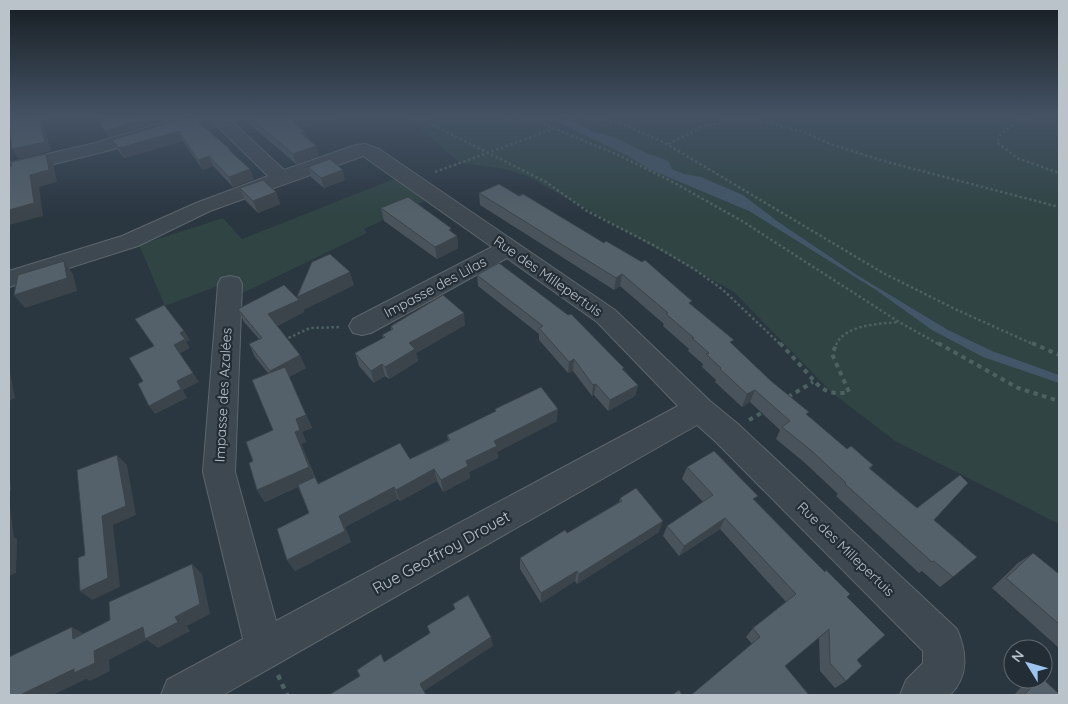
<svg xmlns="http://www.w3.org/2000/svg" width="1068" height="704" font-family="Quicksand,sans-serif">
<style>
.green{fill:#2f4443}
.water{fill:#425667}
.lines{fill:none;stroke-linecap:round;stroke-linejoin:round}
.minor-casing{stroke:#5c666d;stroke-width:2}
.path-far2{stroke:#4e6161;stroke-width:2.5;stroke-dasharray:2.5 2.5;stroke-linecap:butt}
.path-far1{stroke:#4e6161;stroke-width:4;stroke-dasharray:4.5 4.5;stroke-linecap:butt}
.path{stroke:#4e6161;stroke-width:4.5;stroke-dasharray:5 5;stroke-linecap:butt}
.minor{fill:#3e4850;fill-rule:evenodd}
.wall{fill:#48535b}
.shaded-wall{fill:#3b444a}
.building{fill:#54616a;stroke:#3b444a}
.labels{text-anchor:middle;stroke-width:4.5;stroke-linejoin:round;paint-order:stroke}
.street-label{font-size:14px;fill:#bbc3ca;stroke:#232d35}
.near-street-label{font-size:16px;fill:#bbc3ca;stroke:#232d35}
</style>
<rect width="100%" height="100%" fill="#2a3640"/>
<g class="green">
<polygon points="400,116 1059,116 1059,524 895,441 831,392 734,292 529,177 505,169 460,163 421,129"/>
<polygon points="394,179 425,201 364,229 367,233 241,294 236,279 165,306 139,245 223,218 242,239"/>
</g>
<polygon class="water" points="545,116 569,119 592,131 616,138 648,154 664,159 669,162 672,169 684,174 701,177 743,195 777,221 857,275 948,330 992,351 1059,375 1059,383 983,357 932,330 876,290 749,211 649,169 626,155"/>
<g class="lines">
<g class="minor-casing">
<path id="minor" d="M184,116H226L284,170L356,145L365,144L379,149L615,310L710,401L738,424L957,629C967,653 969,676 950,695H900L906,680L923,663V651L716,442L697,425L223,695H161L167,680L243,639L203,472L218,284L221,278L230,276L239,278L242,284L235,472L276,621L678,406L597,322L507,258L371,333L362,335L353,333L349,326L353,319L492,247L363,156L210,211L138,246L9,287V271L122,236L196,203L268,176L210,119L107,151L9,175V163L95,143Z"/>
</g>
<g class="path-far2">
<polyline points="415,116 546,182 587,211 655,246 694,269 722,289 781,345"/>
<polyline points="525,116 618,155 671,181 742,221 899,322 940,345"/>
<polyline points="590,116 622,124 665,143 883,273 957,310 1035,345"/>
<polyline points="726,116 769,123 804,132 830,144 884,161 1059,207"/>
<polyline points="1025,116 1001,134 997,142 1017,158 1059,173"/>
<polyline points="668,144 704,126 739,120"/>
<polyline points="435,172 553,129"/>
<polyline points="284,340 310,328 341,327"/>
<path d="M836,345C845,324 880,324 899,322"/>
</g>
<g class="path-far1">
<path d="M780,343C787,351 794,358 801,366C817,383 822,397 849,392L832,354L837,343"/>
<polyline points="938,343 1018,388 1059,401"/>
<polyline points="1032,343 1059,355"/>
<polyline points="788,397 813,382"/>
<polyline points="749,420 765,411"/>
</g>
<polyline class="path" points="278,675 287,695"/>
<use href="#minor" class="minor"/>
</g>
<g class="wall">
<polygon points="94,116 177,116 109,137"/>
<polygon points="228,116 337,116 301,128 307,138 316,146 319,156 296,164 244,119 235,122"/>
<polygon points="212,118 216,128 208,130 230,149 232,153 254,179 233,187 213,166 203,170 183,141 124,158 118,150 112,140"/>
<polygon points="308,167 345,180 324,188 311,177"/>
<polygon points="240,188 276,192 280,204 258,213 245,200"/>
<polygon points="479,193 691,304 732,345 807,415 847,449 873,465 870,469 917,508 934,520 953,577 940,587 922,571 919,573 836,496 838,494 805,463 776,439 780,430 750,402 742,407 715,382 716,380 702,367 703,364 688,351 689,349 663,326 664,324 620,286 614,290 480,205"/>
<polygon points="381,208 451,228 451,231 457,236 458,248 437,259 384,221"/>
<polygon points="477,275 624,370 638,385 635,396 608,411 594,395 592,396 573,371 568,373 539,340 539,334 478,286"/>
<polygon points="354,285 303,310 304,312 277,326 306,368 289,377 312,428 302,432 306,442 301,444 315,477 319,484 410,459 448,440 447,435 495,412 495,409 557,421 497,452 498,458 469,472 470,478 443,492 437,481 400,501 398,499 345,527 351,542 295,571 287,560 309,513 298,487 265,502 257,490 253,461 273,430 268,373 255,357 249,344 259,339 244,322 238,309 297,297"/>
<polygon points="465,325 416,353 418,361 389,379 385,376 374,383 359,366 355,353 383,338 382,335 391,330 391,326"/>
<polygon points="687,467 755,500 847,597 857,660 846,681 835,688 820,671 819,638 785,666 752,644 746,637 753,628 786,602 720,529 679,556 663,536 667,526 703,502 682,479"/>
<polygon points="620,498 659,532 577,584 575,581 541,603 520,569 520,558 567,533 619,502"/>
<polygon points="1033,553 1059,574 1059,648 992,588 1018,563"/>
<polygon points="1035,679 1043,679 1059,695 1014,695 1024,684"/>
</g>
<g class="shaded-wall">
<polygon points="38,116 41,116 51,151 19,159 12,149"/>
<polygon points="155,116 177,116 109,137 105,131"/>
<polygon points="233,116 243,116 244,119 235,122"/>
<polygon points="305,116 337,116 295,130 292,120"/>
<polygon points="212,118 216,128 203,132 198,122"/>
<polygon points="179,131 183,141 124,158 119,148"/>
<polygon points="305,132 308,142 301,133"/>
<polygon points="316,146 319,156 296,164 293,154"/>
<polygon points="46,154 54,166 57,182 39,187 43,216 9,225 9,210 30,175"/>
<polygon points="209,156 213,166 203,170 198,160"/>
<polygon points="250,169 254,179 233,187 229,177"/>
<polygon points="343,170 345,180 324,188 321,178"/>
<polygon points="276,192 280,204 258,213 253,201"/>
<polygon points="451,228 452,238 457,236 458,248 437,259 435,247 449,230"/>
<polygon points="64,261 73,274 77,291 25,308 14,295"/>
<polygon points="350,272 354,285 303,310 304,312 274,327 268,314 297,297"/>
<polygon points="622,274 620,286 614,290 616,278"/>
<polygon points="464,313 465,325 416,353 418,361 389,379 385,367 409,343"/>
<polygon points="184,331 190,340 186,342 190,348 179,354 174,345 180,333"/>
<polygon points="300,355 306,368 289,377 312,428 302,432 306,442 301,444 315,479 265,502 257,490 295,432 296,419 270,371"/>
<polygon points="574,359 573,371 568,373 569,362"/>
<polygon points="382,364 385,376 374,383 371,371"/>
<polygon points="9,370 10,372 15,398 9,401"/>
<polygon points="193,373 199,382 183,390 187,398 155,414 149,406 177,381"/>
<polygon points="596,384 594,395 592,396 593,385"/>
<polygon points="638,385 635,396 608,411 610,400"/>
<polygon points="755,390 750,402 742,407 747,394"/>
<polygon points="558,409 557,421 497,452 498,458 469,472 470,478 443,492 441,480 466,461 494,441"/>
<polygon points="117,455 127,465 136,515 113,525 120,587 92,600 80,591 102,516"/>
<polygon points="434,469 437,481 400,501 396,490"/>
<polygon points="9,471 11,490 9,492"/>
<polygon points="394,487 398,499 345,527 351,542 295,571 287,560 339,516"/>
<polygon points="9,499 14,537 17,539 16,573 9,576"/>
<polygon points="725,518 720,529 679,556 684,546"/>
<polygon points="663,521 659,532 577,584 579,574"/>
<polygon points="192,564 202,574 210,614 187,626 190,631 158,648 147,640 109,660 110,671 90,681 86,679 53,695 20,695 94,651 143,627 175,617"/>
<polygon points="577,571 575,581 541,603 541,593"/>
<polygon points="72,627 88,636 73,639"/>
<polygon points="829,629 819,638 776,674 785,666"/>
<polygon points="491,637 493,646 424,691 426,695 420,684"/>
</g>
<g class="building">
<polygon points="9,116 38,116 45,142 12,149"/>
<polygon points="95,116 155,116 105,131"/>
<polygon points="190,116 210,116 212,118 198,122 230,149 228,149 250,169 229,177 209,156 198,160 179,131 119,148 112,140"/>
<polygon points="248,116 305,116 292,120 305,132 301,133 316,146 293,154"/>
<polygon points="46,154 49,170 30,175 34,203 9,210 9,167 12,166 11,162"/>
<polygon points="330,159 343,170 321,178 308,167"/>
<polygon points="263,180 276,192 253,201 240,188"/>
<polygon points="499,184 519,196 523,194 604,243 606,241 642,262 645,260 692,301 689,303 734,340 730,342 771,381 809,412 806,414 847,449 851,446 873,465 869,468 917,508 960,475 968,483 934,520 977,557 953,577 934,561 932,562 845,484 846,483 813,452 782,427 790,421 755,390 747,394 720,369 721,368 706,354 709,353 692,338 694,338 666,314 668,313 622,274 616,278 479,193"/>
<polygon points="408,197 451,228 449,230 457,236 435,247 381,208"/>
<polygon points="330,254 350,272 297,297 312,262"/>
<polygon points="64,261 67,278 14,295 18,275"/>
<polygon points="499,263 568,315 571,314 624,368 622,369 638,385 610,400 596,384 593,385 574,359 569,362 539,328 543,326 477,275"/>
<polygon points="284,285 299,300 268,314 300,355 270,371 249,344 262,338 238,309"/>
<polygon points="443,295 464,313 409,343 415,349 385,367 382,364 371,371 355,353 385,337 382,335 393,329 391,326"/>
<polygon points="164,305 184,331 180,333 185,339 174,345 193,373 177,381 181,389 149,406 138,384 143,381 129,358 154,346 135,319"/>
<polygon points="285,367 306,415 296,419 300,430 295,432 309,467 257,490 249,463 253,461 246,442 273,430 252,380"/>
<polygon points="541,387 558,409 494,441 497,446 466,461 468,466 441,480 434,469 396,490 394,487 339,516 345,531 287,560 277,529 309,513 298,485 315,477 318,484 400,443 410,459 450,440 447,435 496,411 495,409"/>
<polygon points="714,451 758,496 753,499 825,572 826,570 850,594 847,597 885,635 857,660 862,666 846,681 830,663 829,629 785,666 809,695 691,695 760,637 753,628 796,594 725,518 684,546 667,526 713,495 687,467"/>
<polygon points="117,455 126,506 102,516 108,578 80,591 78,558 85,555 77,470"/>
<polygon points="636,488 663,521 579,574 577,571 541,593 520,558 565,530 567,533 622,501 620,498"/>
<polygon points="1033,553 1059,574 1059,624 1006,578"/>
<polygon points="192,564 200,604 175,617 178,622 145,639 143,627 94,651 95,663 74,673 74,669 20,695 9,695 9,657 72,627 73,639 110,620 109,602"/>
<polygon points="468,595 491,637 420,684 426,695 329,695 360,676 357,670 381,654 384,662 430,633 427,626 455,609 453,604"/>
<polygon points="1039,679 1043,679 1059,694 1059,695 1024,695"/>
<polygon points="679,690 682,695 672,695"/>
</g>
<linearGradient id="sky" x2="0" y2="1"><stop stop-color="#171e23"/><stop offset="0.54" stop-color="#445264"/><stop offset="1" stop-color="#445264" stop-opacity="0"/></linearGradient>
<rect width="1068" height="215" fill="url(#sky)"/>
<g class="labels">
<g class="street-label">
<text transform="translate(548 276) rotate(35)" y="5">Rue des Millepertuis</text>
<text transform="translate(435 287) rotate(-28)" y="5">Impasse des Lilas</text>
<text transform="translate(223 395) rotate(-87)" y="5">Impasse des Azalées</text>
<text transform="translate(846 549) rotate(44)" y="5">Rue des Millepertuis</text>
</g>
<g class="near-street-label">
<text transform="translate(441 552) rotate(-29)" y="6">Rue Geoffroy Drouet</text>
</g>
</g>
<rect width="1068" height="704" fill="none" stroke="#bbc3ca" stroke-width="20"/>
<g transform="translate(1028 664) rotate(307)"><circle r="24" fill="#232d35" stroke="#606971"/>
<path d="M0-4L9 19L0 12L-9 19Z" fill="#9dc5ed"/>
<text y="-8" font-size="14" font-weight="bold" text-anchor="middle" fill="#bbc3ca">N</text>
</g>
</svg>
